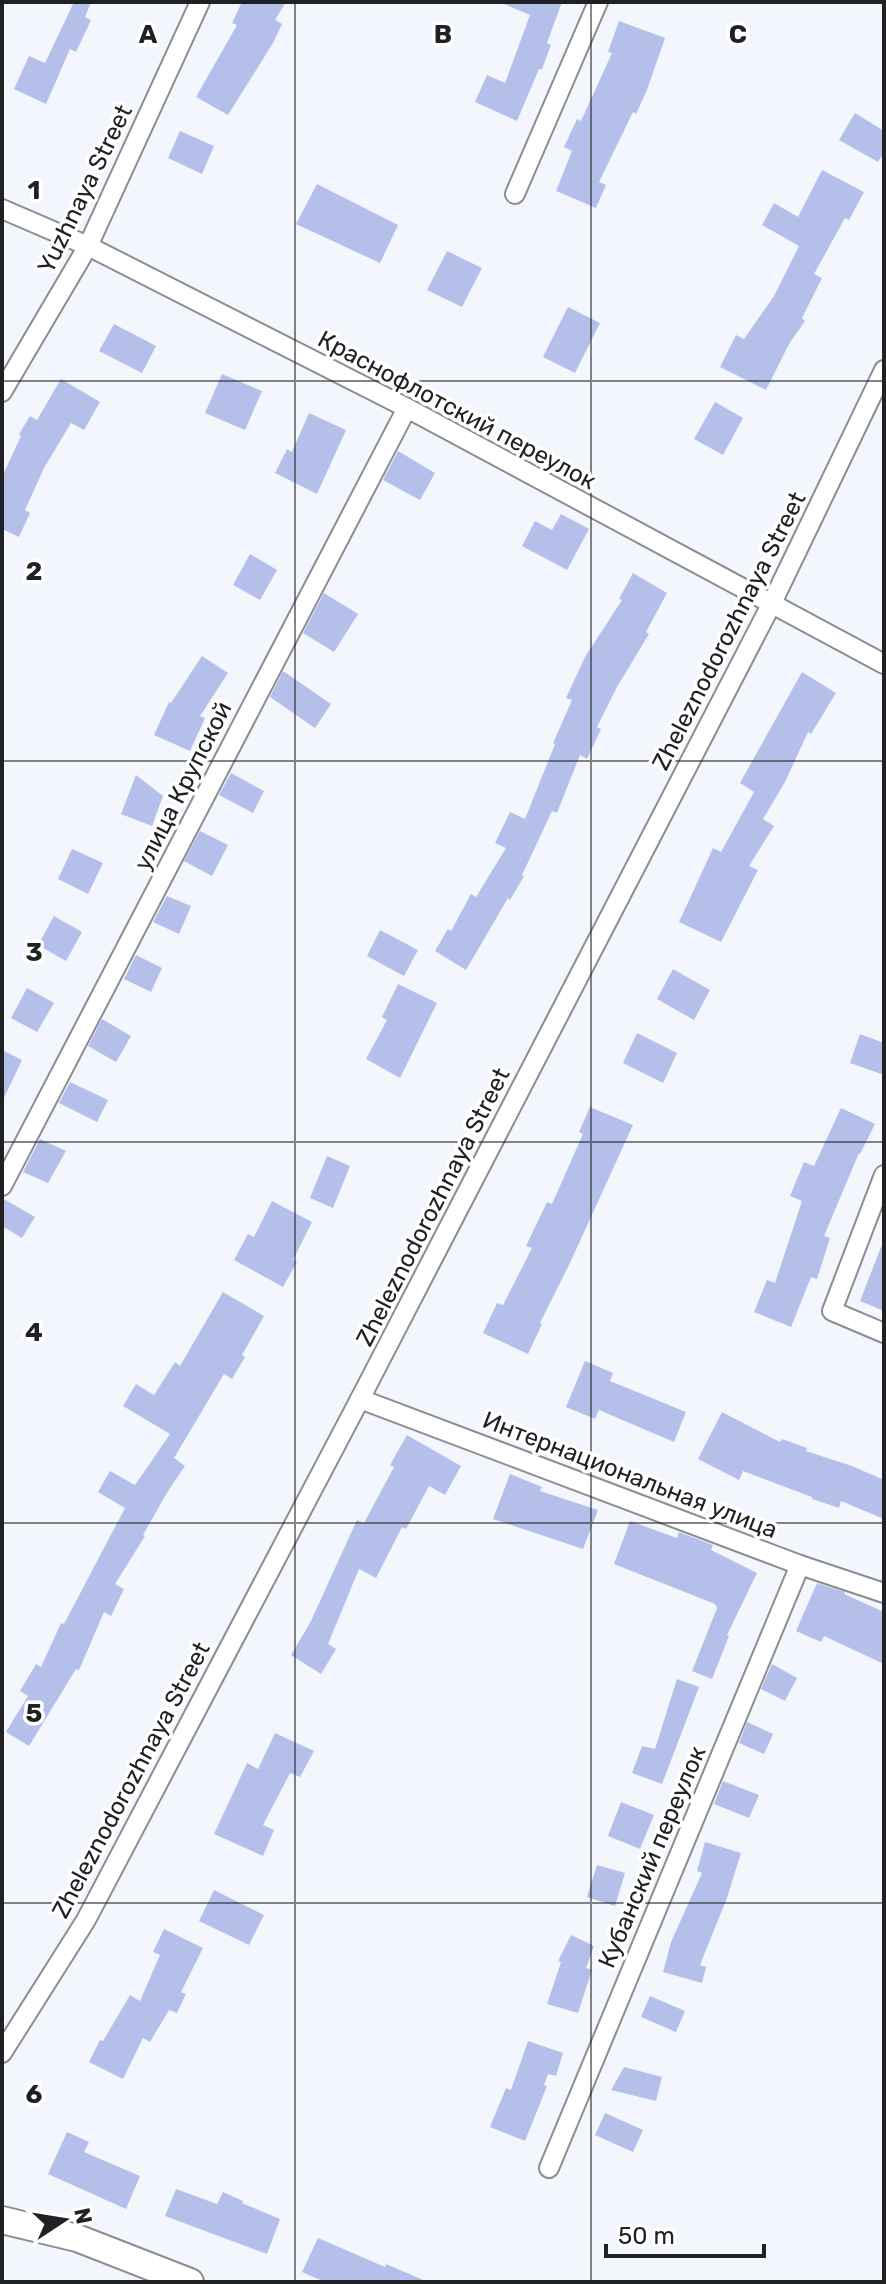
<svg xmlns="http://www.w3.org/2000/svg" width="886" height="2284" font-family="Rubik,sans-serif">
<style>
.building{fill:#b4c0e9}
.lines{fill:none;stroke-linecap:round;stroke-linejoin:round}
.street-casing{stroke:#8b8d93;stroke-width:22}
.secondary-casing{stroke:#8b8d93;stroke-width:30}
.street{stroke:#fff;stroke-width:18}
.secondary{stroke:#fff;stroke-width:26}
.grid{fill:none;stroke:#202123;stroke-width:2;stroke-opacity:0.55}
.labels{text-anchor:middle;stroke-width:7;stroke-linejoin:round;paint-order:stroke}
.street-label{font-size:24px;fill:#202123;stroke:#fff}
.grid-label{font-size:26px;text-anchor:middle;font-weight:bold;fill:#202123;stroke:#fff;stroke-width:7;stroke-linejoin:round;paint-order:stroke}
</style>
<rect width="100%" height="100%" fill="#f4f6fd"/>
<g class="building">
<polygon points="74,2 91,2 85,17 91,20 76,52 70,49 46,104 14,89 29,56 45,63"/>
<polygon points="242,2 286,2 275,20 282,24 273,43 228,115 196,97 237,25 232,23"/>
<polygon points="499,2 562,2 547,43 551,45 542,69 539,69 517,121 475,102 487,75 505,83 530,15"/>
<polygon points="619,21 665,38 647,90 636,114 633,112 599,182 606,185 596,208 556,191 572,151 564,147 577,119 581,121 612,53 608,52"/>
<polygon points="855,113 884,131 884,153 878,162 839,140"/>
<polygon points="180,131 214,146 202,174 168,158"/>
<polygon points="822,170 864,192 849,220 845,218 814,274 822,278 802,318 805,321 789,344 766,390 720,367 736,335 744,339 774,296 799,246 762,225 774,203 798,217"/>
<polygon points="317,184 398,225 380,263 296,224"/>
<polygon points="447,251 482,268 462,307 427,290"/>
<polygon points="568,307 600,323 575,373 543,357"/>
<polygon points="114,324 156,346 142,373 99,351"/>
<polygon points="222,374 262,391 245,430 205,413"/>
<polygon points="61,379 100,402 84,430 71,423 44,468 25,510 30,513 19,537 2,529 2,477 21,436 19,434 30,416 37,420"/>
<polygon points="715,402 743,418 723,455 694,439"/>
<polygon points="309,413 346,430 317,494 275,473 287,449 292,452"/>
<polygon points="398,451 435,473 420,500 383,480"/>
<polygon points="561,514 589,529 567,570 522,546 535,521 552,530"/>
<polygon points="250,554 277,570 260,600 233,585"/>
<polygon points="633,573 667,593 646,632 649,634 617,687 597,727 601,729 587,759 580,755 557,813 552,811 522,875 524,876 510,900 508,898 466,970 435,951 448,929 451,931 471,894 476,897 506,848 495,843 510,812 525,819 555,744 553,743 572,700 566,698 585,657 622,600 619,599"/>
<polygon points="324,593 358,614 334,652 303,633"/>
<polygon points="202,656 228,673 200,716 205,718 190,751 154,735 169,702 171,703"/>
<polygon points="283,671 331,704 315,728 270,697"/>
<polygon points="802,672 836,693 811,734 808,732 785,782 763,819 774,826 749,866 758,870 721,942 679,922 713,848 721,852 754,792 740,783"/>
<polygon points="231,773 264,791 253,813 219,795"/>
<polygon points="136,775 163,796 152,826 121,814"/>
<polygon points="200,831 228,845 212,876 184,861"/>
<polygon points="72,849 103,863 88,894 58,879"/>
<polygon points="167,896 191,906 179,934 153,922"/>
<polygon points="54,916 82,932 66,961 38,945"/>
<polygon points="380,930 418,950 404,976 367,956"/>
<polygon points="136,955 162,968 151,992 124,979"/>
<polygon points="673,969 710,990 694,1020 657,999"/>
<polygon points="398,984 437,1003 400,1078 366,1059 387,1020 382,1017"/>
<polygon points="27,988 54,1003 37,1032 11,1018"/>
<polygon points="102,1019 131,1036 116,1062 88,1046"/>
<polygon points="637,1033 677,1053 663,1083 623,1063"/>
<polygon points="860,1034 884,1043 884,1075 850,1063"/>
<polygon points="2,1050 22,1060 2,1102"/>
<polygon points="70,1082 108,1100 97,1122 59,1103"/>
<polygon points="590,1107 633,1125 569,1265 540,1323 542,1324 528,1354 483,1333 497,1303 503,1305 532,1248 526,1246 547,1202 552,1204 583,1134 579,1132"/>
<polygon points="841,1108 875,1124 860,1154 859,1153 824,1236 830,1238 817,1279 811,1277 791,1327 754,1312 767,1280 775,1283 802,1201 790,1196 804,1162 814,1166"/>
<polygon points="40,1139 66,1151 48,1183 23,1172"/>
<polygon points="327,1156 350,1166 333,1208 310,1198"/>
<polygon points="2,1198 35,1217 22,1238 2,1226"/>
<polygon points="272,1201 312,1222 293,1260 297,1262 283,1287 234,1260 248,1234 254,1237"/>
<polygon points="883,1242 884,1242 884,1311 860,1301"/>
<polygon points="223,1292 264,1316 242,1355 245,1357 232,1379 224,1374 174,1458 185,1466 168,1491 143,1535 145,1536 115,1584 124,1589 111,1616 104,1612 79,1670 76,1669 29,1746 6,1732 28,1696 20,1691 36,1664 41,1667 61,1623 64,1624 125,1508 98,1492 110,1471 135,1485 170,1434 123,1406 136,1384 154,1395 175,1362 180,1366"/>
<polygon points="585,1361 613,1373 610,1381 686,1412 674,1442 599,1410 595,1419 566,1407"/>
<polygon points="722,1412 780,1442 782,1439 807,1448 806,1451 852,1466 884,1480 884,1519 841,1501 839,1508 812,1499 812,1497 743,1471 739,1480 698,1459"/>
<polygon points="407,1435 461,1466 445,1495 429,1486 406,1529 402,1527 376,1578 359,1569 328,1644 336,1649 321,1674 291,1655 310,1623 357,1520 364,1523 394,1467 390,1465"/>
<polygon points="510,1474 542,1487 540,1491 598,1510 583,1549 493,1519"/>
<polygon points="630,1521 677,1538 679,1532 713,1545 711,1550 757,1573 727,1635 729,1636 712,1679 692,1671 717,1608 715,1604 614,1564"/>
<polygon points="817,1583 845,1592 844,1594 884,1612 884,1664 824,1636 821,1642 796,1631"/>
<polygon points="772,1664 797,1678 785,1701 761,1689"/>
<polygon points="677,1679 699,1687 662,1784 632,1773 642,1746 655,1749"/>
<polygon points="747,1722 773,1734 764,1754 739,1743"/>
<polygon points="275,1733 314,1751 300,1777 290,1773 263,1825 274,1830 263,1856 214,1834 247,1763 258,1769"/>
<polygon points="723,1781 759,1795 749,1818 714,1804"/>
<polygon points="621,1802 654,1815 640,1849 608,1836"/>
<polygon points="705,1842 741,1853 727,1898 700,1965 706,1967 702,1983 663,1972 671,1942 702,1873 697,1871"/>
<polygon points="597,1865 625,1873 615,1906 587,1897"/>
<polygon points="214,1890 264,1915 249,1945 199,1921"/>
<polygon points="164,1929 203,1948 181,1992 186,1994 177,2013 169,2010 150,2042 143,2038 123,2079 89,2062 100,2040 103,2041 130,1995 140,2001 160,1955 153,1952"/>
<polygon points="571,1935 594,1946 586,1968 592,1970 578,2013 547,2004 561,1962 558,1961"/>
<polygon points="650,1996 685,2011 676,2032 641,2017"/>
<polygon points="528,2041 563,2053 556,2076 548,2074 544,2085 547,2086 525,2141 490,2127 506,2088 511,2090"/>
<polygon points="624,2067 662,2077 656,2101 611,2090"/>
<polygon points="605,2113 643,2130 633,2152 595,2135"/>
<polygon points="67,2132 89,2142 84,2152 140,2176 126,2209 48,2174"/>
<polygon points="176,2189 217,2204 223,2192 243,2201 242,2203 280,2219 267,2254 165,2216"/>
<polygon points="318,2238 385,2267 386,2264 428,2282 325,2282 302,2272"/>
</g>
<g class="lines">
<g class="street-casing">
<g id="street">
<polyline points="515,194 598,2"/>
<polyline points="2,209 88,246 407,408 884,664"/>
<polyline points="2,392 88,246 200,2"/>
<polyline points="884,1175 832,1311 884,1333"/>
<polyline points="2,1186 407,408"/>
<polyline points="360,1399 800,1565 884,1593"/>
<polyline points="2,2053 86,1920 360,1399 771,605 884,370"/>
<polyline points="549,2168 800,1565"/>
</g>
</g>
<g class="secondary-casing">
<polyline id="secondary" points="2,2220 77,2238 190,2282"/>
</g>
<use href="#street" class="street"/>
<use href="#secondary" class="secondary"/>
</g>
<path class="grid" d="M295,2V2282M591,2V2282M2,381H884M2,761H884M2,1142H884M2,1523H884M2,1903H884"/>
<g class="labels">
<g class="street-label">
<text transform="translate(85 189) rotate(-64)" y="8">Yuzhnaya Street</text>
<text transform="translate(457 410) rotate(28)" y="8">Краснофлотский переулок</text>
<text transform="translate(729 631) rotate(-63)" y="8">Zheleznodorozhnaya Street</text>
<text transform="translate(183 786) rotate(-63)" y="8">улица Крупской</text>
<text transform="translate(433 1207) rotate(-63)" y="8">Zheleznodorozhnaya Street</text>
<text transform="translate(630 1475) rotate(21)" y="8">Интернациональная улица</text>
<text transform="translate(131 1780) rotate(-62)" y="8">Zheleznodorozhnaya Street</text>
<text transform="translate(652 1857) rotate(-67)" y="8">Кубанский переулок</text>
</g>
</g>
<g class="grid-label">
<text x="148" y="43">A</text>
<text x="443" y="43">B</text>
<text x="738" y="43">C</text>
<text x="34" y="199">1</text>
<text x="34" y="580">2</text>
<text x="34" y="961">3</text>
<text x="34" y="1341">4</text>
<text x="34" y="1722">5</text>
<text x="34" y="2103">6</text>
</g>
<rect width="886" height="2284" fill="none" stroke="#202123" stroke-width="8"/>
<g transform="translate(64 2220) rotate(78)" stroke="#ffffff" stroke-width="6" paint-order="stroke">
<path d="M0-6L14 30L0 20L-14 30Z" fill="#202123"/>
<text y="-12" font-size="22" font-weight="bold" text-anchor="middle" fill="#202123">N</text>
</g>
<path d="M606 2244v12h158v-12" fill="none" stroke="#202123" stroke-width="4"/>
<text x="618" y="2244" font-size="24" fill="#202123" stroke="#ffffff" stroke-width="6" paint-order="stroke">50 m</text>
</svg>
